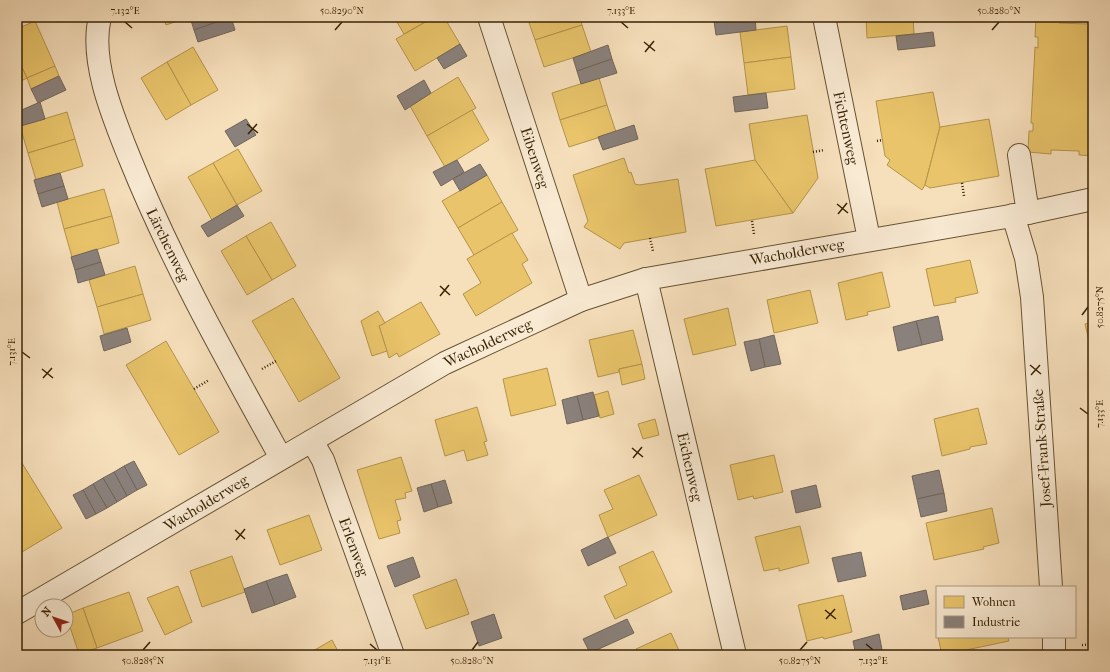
<svg xmlns="http://www.w3.org/2000/svg" width="1110" height="672" font-family="'IM FELL French Canon',serif">
<style>
.homes{fill:#e9c46a;stroke:#b4944b}
.industry{fill:#8a817c;stroke:#716558}
.lines{fill:none;stroke-linecap:round;stroke-linejoin:round}
.minor-casing{stroke:#675232;stroke-width:24}
.path{stroke:#372304;stroke-width:2.5;stroke-dasharray:1 2;stroke-linecap:butt}
.minor{stroke:#f9ead3;stroke-width:22}
.ticks{fill:none;stroke:#372304;stroke-width:1.5}
.labels{text-anchor:middle;stroke-width:4;stroke-linejoin:round;paint-order:stroke}
.street-label{font-size:15px;fill:#372304;stroke:#f9ead3}
.neatline{fill:none;stroke:#372304;stroke-width:1.5}
.ticks-label{font-size:10px;text-anchor:middle;fill:#372304}
</style>
<rect width="100%" height="100%" fill="#f6dfbb"/>
<filter id="stains"><feTurbulence type="fractalNoise" baseFrequency=".005" numOctaves="4"/><feColorMatrix values="0 0 0 0 .2 0 0 0 0 .09 0 0 0 0 .02 0 0 0 .5 -.17"/></filter>
<radialGradient id="worn" r=".72"><stop offset=".6" stop-color="#630" stop-opacity="0"/><stop offset="1" stop-color="#630" stop-opacity=".3"/></radialGradient>
<g class="homes">
<polygon points="163,17 189,17 166,25"/>
<polygon points="394,17 434,17 404,34"/>
<polygon points="434,17 444,17 460,44 415,71 396,39"/>
<polygon points="527,17 580,17 582,25 535,40"/>
<polygon points="866,17 913,17 914,34 867,38"/>
<polygon points="1036,17 1059,19 1059,23 1087,24 1087,20 1093,21 1093,156 1079,155 1079,151 1051,150 1051,154 1028,152 1029,131 1033,131 1033,123 1031,123 1035,47 1038,48 1038,37 1035,37"/>
<polygon points="35,21 55,66 27,78 17,57 17,29"/>
<polygon points="582,25 591,52 544,67 535,40"/>
<polygon points="787,26 791,57 744,63 740,32"/>
<polygon points="193,47 218,90 191,105 167,62"/>
<polygon points="17,57 27,78 17,83"/>
<polygon points="791,57 795,89 748,95 744,63"/>
<polygon points="167,62 191,105 166,120 141,78"/>
<polygon points="55,66 59,76 31,89 27,78"/>
<polygon points="458,77 476,108 427,136 410,106"/>
<polygon points="599,78 607,105 560,120 552,93"/>
<polygon points="933,92 940,127 925,185 922,190 887,165 890,160 885,156 876,101"/>
<polygon points="607,105 616,132 569,147 560,120"/>
<polygon points="472,110 489,140 445,167 427,136"/>
<polygon points="67,112 75,139 28,153 20,126"/>
<polygon points="807,115 818,178 793,213 755,160 749,124"/>
<polygon points="989,119 999,176 930,188 925,185 940,127"/>
<polygon points="75,139 83,166 36,180 28,153"/>
<polygon points="238,149 262,191 237,205 213,163"/>
<polygon points="624,158 629,173 631,172 635,184 639,185 678,179 686,232 624,243 620,249 584,227 588,221 573,175"/>
<polygon points="755,160 793,213 716,226 705,169"/>
<polygon points="213,163 237,205 212,220 188,177"/>
<polygon points="487,175 502,202 458,228 442,201"/>
<polygon points="104,189 112,216 64,229 57,202"/>
<polygon points="502,202 518,230 474,255 458,228"/>
<polygon points="112,216 119,243 72,257 64,229"/>
<polygon points="271,222 296,266 272,280 246,236"/>
<polygon points="512,233 528,260 522,264 532,283 476,316 463,294 481,283 467,259"/>
<polygon points="1093,235 1093,258 1089,236"/>
<polygon points="246,236 272,280 247,295 221,251"/>
<polygon points="970,260 978,293 955,298 956,302 934,306 926,269"/>
<polygon points="135,266 143,294 97,307 89,280"/>
<polygon points="882,272 890,307 867,312 868,315 846,320 838,283"/>
<polygon points="810,290 818,323 774,333 767,300"/>
<polygon points="143,294 151,320 104,334 97,307"/>
<polygon points="293,298 340,378 299,402 252,321"/>
<polygon points="421,302 440,334 399,357 397,353 389,358 379,326"/>
<polygon points="728,308 736,345 693,355 684,319"/>
<polygon points="378,311 385,323 379,326 387,351 372,356 361,321"/>
<polygon points="1093,322 1093,356 1085,324"/>
<polygon points="633,330 642,364 619,369 619,372 598,377 589,340"/>
<polygon points="166,341 219,432 179,455 126,365"/>
<polygon points="642,364 645,379 622,385 619,369"/>
<polygon points="547,368 556,405 511,416 503,379"/>
<polygon points="608,391 614,414 600,418 594,395"/>
<polygon points="477,407 487,441 484,442 488,455 467,461 464,450 445,456 435,420"/>
<polygon points="978,408 987,444 970,447 970,449 942,456 934,419"/>
<polygon points="655,419 659,435 643,439 638,424"/>
<polygon points="17,455 62,528 22,552 17,543"/>
<polygon points="774,455 783,492 754,499 753,496 738,500 730,465"/>
<polygon points="401,457 412,491 405,493 406,498 395,500 401,520 397,521 400,533 379,539 357,470"/>
<polygon points="639,475 657,515 608,537 599,515 613,509 604,490"/>
<polygon points="992,508 999,543 983,547 984,549 934,560 926,523"/>
<polygon points="309,515 322,550 280,565 267,530"/>
<polygon points="800,526 809,563 779,571 779,568 764,571 755,537"/>
<polygon points="653,551 672,592 615,619 604,596 627,585 619,567"/>
<polygon points="232,556 245,592 202,607 190,571"/>
<polygon points="456,579 469,614 426,629 413,595"/>
<polygon points="178,586 192,622 165,635 147,598"/>
<polygon points="129,592 143,631 97,648 83,608"/>
<polygon points="843,595 852,632 824,639 823,637 807,641 798,605"/>
<polygon points="83,608 97,648 79,654 66,615"/>
<polygon points="671,633 681,655 639,655 636,649"/>
<polygon points="938,637 1008,637 1009,641 942,655"/>
<polygon points="332,640 340,655 306,655"/>
</g>
<g class="industry">
<polygon points="190,17 231,17 194,30"/>
<polygon points="231,17 235,30 198,42 194,30"/>
<polygon points="717,17 749,17 718,21"/>
<polygon points="755,17 756,30 716,35 714,21"/>
<polygon points="933,32 935,46 898,50 896,36"/>
<polygon points="460,44 467,56 444,69 437,58"/>
<polygon points="608,45 612,59 577,71 573,58"/>
<polygon points="612,59 617,73 581,84 577,71"/>
<polygon points="59,76 66,90 38,103 31,89"/>
<polygon points="424,80 431,93 405,110 397,96"/>
<polygon points="766,93 768,108 735,112 733,97"/>
<polygon points="40,102 45,119 17,127 17,112"/>
<polygon points="246,119 256,135 235,147 225,131"/>
<polygon points="634,125 638,139 603,150 598,137"/>
<polygon points="457,160 464,172 441,186 433,172"/>
<polygon points="480,164 487,175 460,191 453,179"/>
<polygon points="60,173 64,186 38,194 34,180"/>
<polygon points="64,186 68,199 42,207 38,194"/>
<polygon points="237,205 244,216 208,237 201,226"/>
<polygon points="97,249 101,262 75,270 71,257"/>
<polygon points="101,262 105,275 78,283 75,270"/>
<polygon points="938,316 943,340 922,345 916,321"/>
<polygon points="916,321 922,345 898,351 893,327"/>
<polygon points="127,328 131,342 104,351 100,336"/>
<polygon points="774,335 781,364 765,367 759,339"/>
<polygon points="759,339 765,367 751,371 744,342"/>
<polygon points="593,392 599,416 583,420 577,396"/>
<polygon points="577,396 583,420 567,424 562,400"/>
<polygon points="134,461 147,485 137,490 124,466"/>
<polygon points="124,466 137,490 127,496 114,472"/>
<polygon points="939,470 944,493 917,499 912,476"/>
<polygon points="114,472 127,496 117,502 103,478"/>
<polygon points="103,478 117,502 107,508 93,484"/>
<polygon points="445,480 452,503 438,507 431,484"/>
<polygon points="93,484 107,508 96,514 83,490"/>
<polygon points="431,484 438,507 424,512 417,488"/>
<polygon points="816,485 821,507 796,513 791,491"/>
<polygon points="83,490 96,514 86,519 73,495"/>
<polygon points="944,493 947,511 921,517 917,499"/>
<polygon points="608,537 616,553 588,566 581,550"/>
<polygon points="861,552 866,576 838,582 832,558"/>
<polygon points="413,557 420,577 395,587 387,566"/>
<polygon points="287,574 296,597 275,605 266,581"/>
<polygon points="266,581 275,605 252,613 244,589"/>
<polygon points="926,590 929,604 903,610 900,596"/>
<polygon points="494,614 502,638 479,646 471,622"/>
<polygon points="627,619 634,633 590,653 583,639"/>
<polygon points="879,634 883,655 856,655 853,641"/>
</g>
<g class="lines">
<g class="minor-casing">
<g id="minor">
<path d="M100,17C89,61 114,119 130,159C172,263 227,360 281,458"/>
<polyline points="489,17 581,300"/>
<polyline points="824,17 869,239"/>
<polyline points="1019,155 1028,213"/>
<polyline points="1013,215 1026,258 1032,297 1051,587"/>
<polyline points="646,279 735,655"/>
<polyline points="312,441 323,460 393,655"/>
<polyline points="17,613 445,363 581,300 646,279 1028,213 1093,199"/>
<polyline points="1054,637 1054,655"/>
</g>
</g>
<g class="path">
<polyline points="17,20 24,17"/>
<polyline points="877,141 883,140"/>
<polyline points="813,152 824,150"/>
<polyline points="962,183 964,196"/>
<polyline points="752,221 754,234"/>
<polyline points="650,238 653,251"/>
<polyline points="262,369 276,361"/>
<polyline points="194,389 209,380"/>
<polyline points="1082,645 1093,644"/>
</g>
<use href="#minor" class="minor"/>
</g>
<path class="ticks" d="M125,22L132,28M621,22L628,28M335,30L342,22M992,30L999,22M644,42L655,51M645,52L654,41M247,124L258,133M248,134L257,124M837,204L848,213M838,214L847,203M440,286L450,295M440,296L449,285M1082,315L1088,307M22,352L30,358M1030,365L1041,374M42,369L53,378M1031,375L1040,365M43,378L52,368M1080,408L1088,414M632,448L643,457M633,458L642,447M235,530L245,539M236,540L245,529M825,610L836,619M826,619L835,609M370,644L377,650M866,644L873,650M143,650L150,642M472,650L478,642M800,650L807,642"/>
<g class="labels">
<g class="street-label">
<text transform="translate(846 128) rotate(78)" y="5">Fichtenweg</text>
<text transform="translate(535 158) rotate(72)" y="5">Eibenweg</text>
<text transform="translate(168 245) rotate(64)" y="5">Lärchenweg</text>
<text transform="translate(797 252) rotate(-10)" y="5">Wacholderweg</text>
<text transform="translate(488 343) rotate(-25)" y="5">Wacholderweg</text>
<text transform="translate(1042 448) rotate(-94)" y="5">Josef-Frank-Straße</text>
<text transform="translate(690 467) rotate(77)" y="5">Eichenweg</text>
<text transform="translate(206 503) rotate(-31)" y="5">Wacholderweg</text>
<text transform="translate(354 547) rotate(70)" y="5">Erlenweg</text>
</g>
</g>
<rect width="1110" height="672" fill="none" stroke="#f6dfbb" stroke-width="44"/>
<rect x="936" y="586" width="140" height="52" fill="#f9ead3" stroke="#ab9a80"/>
<rect x="944" y="596" width="20" height="12" fill="#e9c46a" stroke="#ab9a80"/>
<text x="972" y="606" font-size="12" fill="#372304">Wohnen</text>
<rect x="944" y="616" width="20" height="12" fill="#8a817c" stroke="#ab9a80"/>
<text x="972" y="626" font-size="12" fill="#372304">Industrie</text>
<g transform="translate(54 618) rotate(310)"><circle r="19" fill="#f9ead3" stroke="#ab9a80"/>
<path d="M0-3L7 15L0 10L-7 15Z" fill="#8f2418"/>
<text y="-6" font-size="11" font-weight="bold" text-anchor="middle" fill="#372304">N</text>
</g>
<rect x="22" y="22" width="1066" height="628" class="neatline"/>
<g class="ticks-label">
<text x="125" y="14">7.132°E</text>
<text x="342" y="14">50.8290°N</text>
<text x="621" y="14">7.133°E</text>
<text x="999" y="14">50.8280°N</text>
<text transform="translate(1099 307) rotate(-90)" y="4">50.8275°N</text>
<text transform="translate(11 352) rotate(-90)" y="4">7.131°E</text>
<text transform="translate(1099 414) rotate(-90)" y="4">7.133°E</text>
<text x="143" y="664">50.8285°N</text>
<text x="377" y="664">7.131°E</text>
<text x="472" y="664">50.8280°N</text>
<text x="800" y="664">50.8275°N</text>
<text x="873" y="664">7.132°E</text>
</g>
<rect width="100%" height="100%" filter="url(#stains)"/>
<rect width="100%" height="100%" fill="url(#worn)"/>
</svg>
